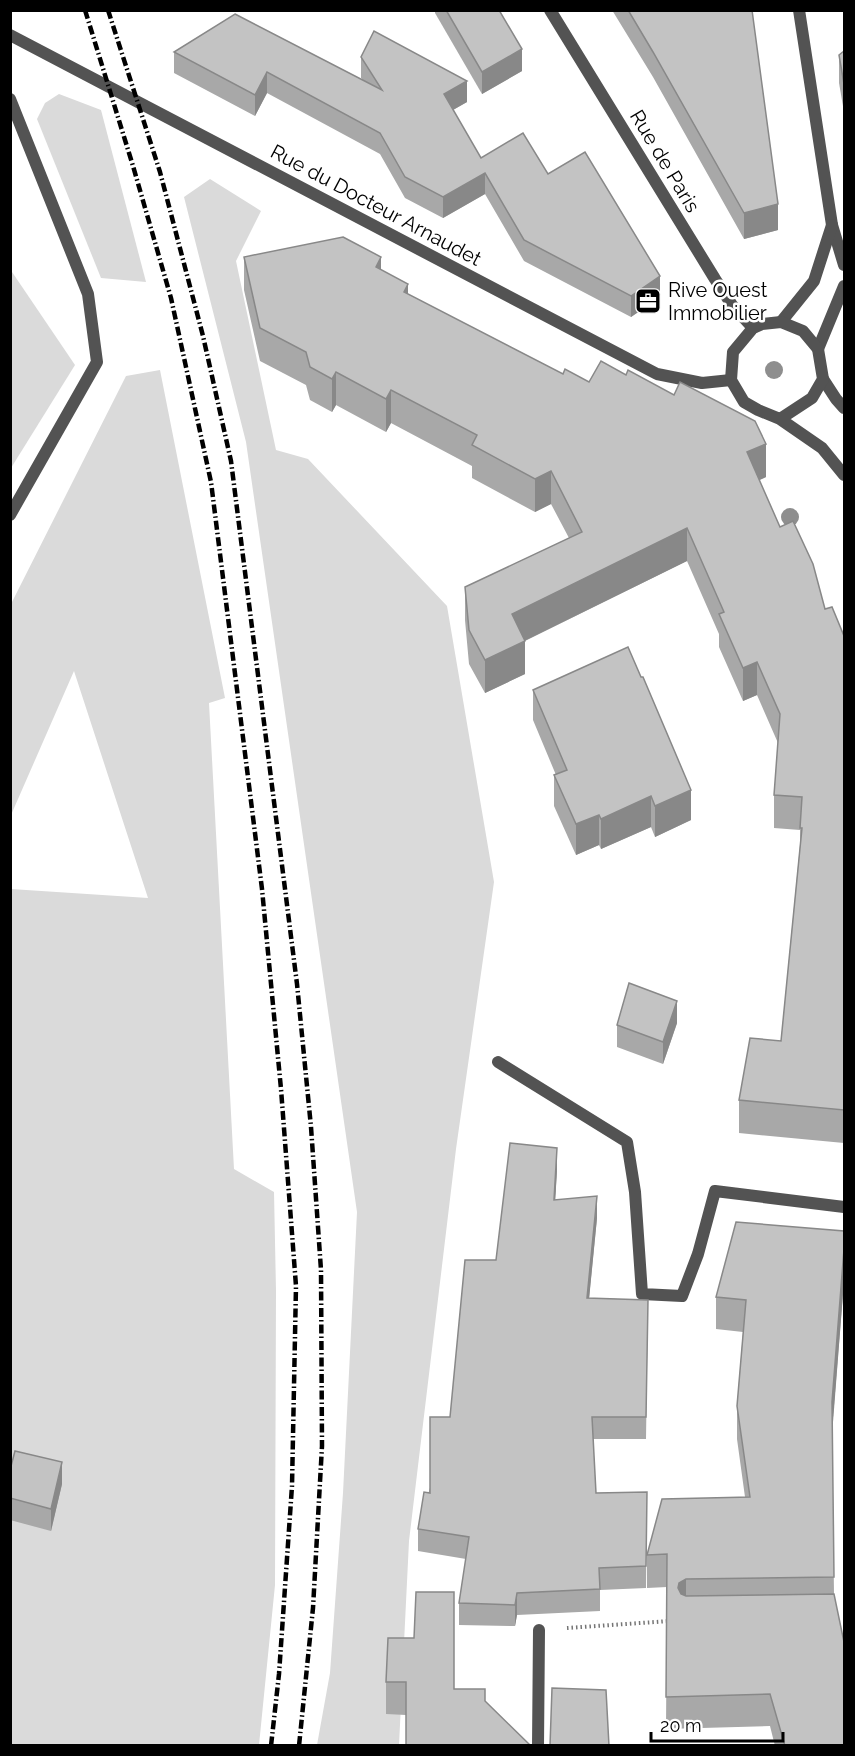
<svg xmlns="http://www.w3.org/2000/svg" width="855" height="1756" font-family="Raleway,sans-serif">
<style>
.green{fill:#dadada}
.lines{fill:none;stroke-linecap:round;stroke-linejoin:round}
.path{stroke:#757575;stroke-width:4;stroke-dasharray:1.5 3;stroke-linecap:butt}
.lane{stroke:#535353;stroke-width:12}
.street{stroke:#535353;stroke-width:12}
.rail{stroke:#000;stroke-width:4.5;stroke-dasharray:9 3 1.5 3;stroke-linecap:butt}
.tree{fill:#8e8e8e}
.wall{fill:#a8a8a8}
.shaded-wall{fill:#888}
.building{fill:#c3c3c3;stroke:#888;stroke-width:1.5}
.labels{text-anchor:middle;stroke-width:5;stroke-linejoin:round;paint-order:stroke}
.street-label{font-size:20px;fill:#000;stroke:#fff}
.poi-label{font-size:20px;fill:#000;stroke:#fff;text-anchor:start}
</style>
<rect width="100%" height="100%" fill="#fff"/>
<g class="green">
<polygon points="59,94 101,110 146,282 101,278 37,119 45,103"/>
<polygon points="210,179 261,211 236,261 276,450 308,459 447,606 494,882 456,1149 409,1541 399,1745 317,1745 330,1673 343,1493 357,1212 246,442 184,197"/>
<polygon points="10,269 75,365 11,468 10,468"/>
<polygon points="160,370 225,698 209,703 234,1169 274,1192 276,1291 275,1585 259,1745 11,1745 11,889 148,898 74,671 11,815 11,604 126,376"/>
</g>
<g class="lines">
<polyline class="path" points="567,1628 670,1621"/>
<g class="lane">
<polyline points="10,99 88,294 97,362 10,515"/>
<polyline points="498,1062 627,1142 635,1192 642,1294 682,1296 698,1254 715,1191 844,1207"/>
</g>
<g class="street">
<polyline points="550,10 715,279 732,305 753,328"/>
<polyline points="799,10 832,225 844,265"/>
<polyline points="10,35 657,374 702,383 731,380"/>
<polyline points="781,322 814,281 832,225"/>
<polyline points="818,349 844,286"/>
<polyline points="823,379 836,399 844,408"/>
<polyline points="780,419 812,398 823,379 818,349 803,331 781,322 762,324 753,328 733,352 731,380 744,402 758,410 780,419 822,448 844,475"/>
<polyline points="538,1746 539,1630"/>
</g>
<g class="rail">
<polyline points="85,10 133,166 171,298 211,482 262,889 281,1089 296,1286 292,1486 279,1674 271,1746"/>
<polyline points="108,10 160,172 203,336 231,461 297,984 311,1127 321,1270 322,1446 313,1608 299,1746"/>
</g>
</g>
<g class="tree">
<circle cx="774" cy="370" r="9"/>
<circle cx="790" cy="517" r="9"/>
</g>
<g class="wall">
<polygon points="435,10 499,10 522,71 482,94 435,13"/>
<polygon points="612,10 752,10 778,230 744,239 653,77"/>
<polygon points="844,51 844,112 839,83 839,55"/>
<polygon points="174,52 363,80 361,78 361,57 467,102 453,110 481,158 548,174 660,297 631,317 524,261 485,194 443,218 405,198 380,154 267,93 255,116 174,73"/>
<polygon points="244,257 381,270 408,294 563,374 766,477 759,480 780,527 825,609 844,636 844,1143 739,1133 739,1100 781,1041 800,845 800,830 774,828 774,795 778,743 757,695 743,701 719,647 719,634 687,561 525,641 525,674 485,693 469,664 465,620 465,587 569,538 551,504 535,512 472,478 472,466 391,423 386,432 336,405 332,412 310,400 306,385 260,361 244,290"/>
<polygon points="533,690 691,820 655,837 651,827 601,849 599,845 576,855 554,806 554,775 556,775 533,720"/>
<polygon points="677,1023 663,1064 617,1047 617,1025"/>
<polygon points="557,1170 555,1200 597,1218 589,1298 648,1300 646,1439 593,1439 596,1493 647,1492 646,1588 600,1590 600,1611 517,1615 515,1626 459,1625 459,1603 466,1559 418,1551 418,1529 496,1260"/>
<polygon points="844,1231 844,1281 832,1430 834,1594 844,1746 775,1746 770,1726 666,1729 667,1587 647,1588 647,1555 745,1497 737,1439 737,1406 743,1332 716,1329 716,1297"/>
<polygon points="10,1470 62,1484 51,1531 10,1520"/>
<polygon points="454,1592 406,1715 386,1714 386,1682 414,1638"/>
</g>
<g class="shaded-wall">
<polygon points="522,49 522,71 482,94 482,72"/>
<polygon points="267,72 267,93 255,116 255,95"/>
<polygon points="467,81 467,102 444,115 444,94"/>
<polygon points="485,173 485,194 443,218 443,197"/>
<polygon points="778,204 778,230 744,239 744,213"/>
<polygon points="381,257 381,290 376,267"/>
<polygon points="660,276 660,297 631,317 631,296"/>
<polygon points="408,284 408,317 404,292"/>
<polygon points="336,372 336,405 332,412 332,379"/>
<polygon points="391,390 391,423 386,432 386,399"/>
<polygon points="766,444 766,477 747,486 747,452"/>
<polygon points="551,471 551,504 535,512 535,479"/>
<polygon points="687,528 687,561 512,647 512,614"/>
<polygon points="525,641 525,674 485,693 485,660"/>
<polygon points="757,662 757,695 743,701 743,668"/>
<polygon points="691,790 691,820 655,837 655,806"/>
<polygon points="651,796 651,827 601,849 601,819"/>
<polygon points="599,815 599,845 576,855 576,824"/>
<polygon points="677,1001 677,1023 663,1064 663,1042"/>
<polygon points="557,1148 557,1170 554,1222 554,1200"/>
<polygon points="597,1196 597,1218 587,1320 587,1298"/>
<polygon points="844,1249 844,1281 832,1435 832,1402"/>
<polygon points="62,1462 62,1484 51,1531 51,1509"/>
<polygon points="686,1579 686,1612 678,1588 679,1583"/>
<polygon points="517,1593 517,1615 515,1626 515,1605"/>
</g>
<g class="building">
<polygon points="446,10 499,10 522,49 482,72"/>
<polygon points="628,10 752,10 778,204 744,213 653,52"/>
<polygon points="235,14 382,90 361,57 374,31 467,81 444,94 481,158 523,133 548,174 585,152 660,276 631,296 524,240 485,173 443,197 405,177 380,133 267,72 255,95 174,52"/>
<polygon points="844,51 844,84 839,55"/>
<polygon points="343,237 381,257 376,267 408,284 404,292 563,374 565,369 589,382 601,361 626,375 628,370 674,395 680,382 755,421 766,444 747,452 780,527 793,521 813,564 825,609 832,607 844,636 844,1110 739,1100 750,1038 781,1041 802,828 800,828 802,797 774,795 780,714 757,662 743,668 719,614 724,612 687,528 512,614 525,641 485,660 469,630 465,587 582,532 551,471 535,479 472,445 477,435 391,390 386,399 336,372 332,379 310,367 306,352 260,328 244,257"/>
<polygon points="628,647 641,677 643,677 691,790 655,806 651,796 601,819 599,815 576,824 554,775 567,770 533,690"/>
<polygon points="629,983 677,1001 663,1042 617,1025"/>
<polygon points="510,1143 557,1148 554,1200 597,1196 587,1298 648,1300 646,1417 592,1417 596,1493 647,1492 646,1566 599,1568 600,1589 517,1593 515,1605 459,1603 469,1537 418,1529 424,1492 430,1493 430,1417 450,1417 465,1260 496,1260"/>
<polygon points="736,1222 844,1231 844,1249 832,1402 834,1577 686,1579 679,1583 678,1588 681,1594 686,1596 834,1594 844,1642 844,1746 785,1746 770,1694 666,1697 667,1554 647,1555 662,1499 750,1497 737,1406 746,1300 716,1297"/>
<polygon points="15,1451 62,1462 51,1509 10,1498 10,1470"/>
<polygon points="416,1592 454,1592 454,1689 485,1689 485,1701 531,1746 406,1746 406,1682 386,1682 388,1638 414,1638"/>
<polygon points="552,1688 606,1690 609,1746 550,1746"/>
</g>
<defs>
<g id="office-square" transform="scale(1.35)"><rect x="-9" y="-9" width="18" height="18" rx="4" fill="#000" stroke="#fff"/><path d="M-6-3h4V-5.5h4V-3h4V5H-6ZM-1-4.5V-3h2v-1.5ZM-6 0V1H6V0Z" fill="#fff"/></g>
</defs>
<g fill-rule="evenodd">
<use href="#office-square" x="648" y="301"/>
</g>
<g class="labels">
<g class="street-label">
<text transform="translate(665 161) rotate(59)" y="7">Rue de Paris</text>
<text transform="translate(376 205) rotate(28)" y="7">Rue du Docteur Arnaudet</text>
</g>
<g class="poi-label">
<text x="668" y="297">Rive Ouest<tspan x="668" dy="23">Immobilier</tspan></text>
</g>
</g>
<rect width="855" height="1756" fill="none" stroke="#000000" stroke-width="24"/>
<path d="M651 1732v9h132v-9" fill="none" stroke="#000000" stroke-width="3"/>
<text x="660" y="1732" font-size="18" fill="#000000" stroke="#ffffff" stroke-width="4.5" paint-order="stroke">20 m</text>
</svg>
